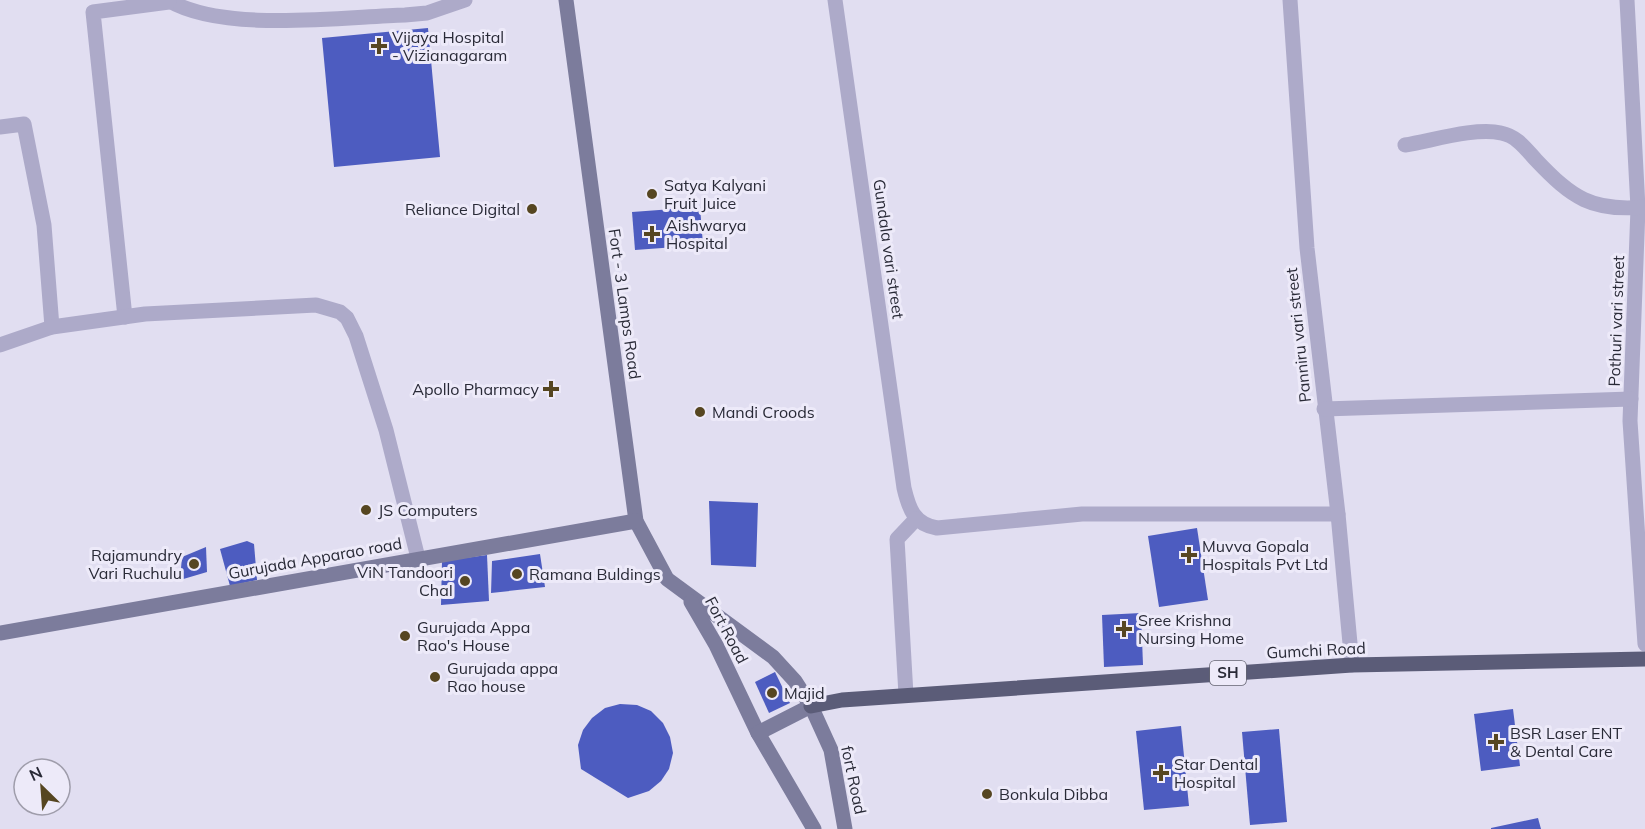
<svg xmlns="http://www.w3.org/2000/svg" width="1645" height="829" font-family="Mulish,sans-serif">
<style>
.building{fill:#4d5cc0}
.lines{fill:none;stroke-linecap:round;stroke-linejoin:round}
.street{stroke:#adaac9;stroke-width:15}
.secondary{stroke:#7c7c9c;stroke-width:15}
.primary{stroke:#5b5c78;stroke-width:15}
.poi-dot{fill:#564621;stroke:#edeaf9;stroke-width:2}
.labels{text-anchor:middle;stroke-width:6;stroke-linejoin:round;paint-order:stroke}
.shield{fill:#edeaf9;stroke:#646471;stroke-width:1.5}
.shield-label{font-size:15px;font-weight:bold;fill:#292a37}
.poi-label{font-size:16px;fill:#292a37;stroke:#edeaf9;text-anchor:start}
.street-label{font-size:16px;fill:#292a37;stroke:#edeaf9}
</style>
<rect width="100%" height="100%" fill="#e1def1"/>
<g class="building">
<polygon points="428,28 440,157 334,167 322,38"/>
<polygon points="700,207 703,245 635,250 632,212"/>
<polygon points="709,501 758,503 756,567 711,565"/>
<polygon points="1197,528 1208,600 1159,607 1148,536"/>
<polygon points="247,541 254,544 257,580 230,586 220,549"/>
<polygon points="206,547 207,572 180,580 182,557"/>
<polygon points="540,554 545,587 491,593 492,561"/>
<polygon points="487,555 489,601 441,605 442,561"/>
<polygon points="1141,613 1143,665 1104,667 1102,615"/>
<polygon points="775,672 790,703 769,713 755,682"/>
<polygon points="620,704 637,705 651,711 663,723 670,737 673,753 669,769 661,781 649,791 628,798 581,769 578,745 583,730 592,718 605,708"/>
<polygon points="1513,709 1520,766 1481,771 1474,714"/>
<polygon points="1181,726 1189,806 1144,810 1136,731"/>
<polygon points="1279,729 1287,822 1250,825 1242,732"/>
<polygon points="1538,818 1541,829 1491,829 1491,828"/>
</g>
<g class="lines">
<g class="street">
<path d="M168,0C223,33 340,17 405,15L427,13L465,0"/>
<path d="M835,0L904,488C909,509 914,524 937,528L1082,514H1338"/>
<polyline points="1290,0 1307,248 1338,514 1352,665"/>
<polyline points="1627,0 1638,208 1630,421 1645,644"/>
<polyline points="0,127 24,124 44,225 52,327"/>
<path d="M1405,145C1431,141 1475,127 1501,133C1517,136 1526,149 1536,160C1572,198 1592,212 1645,207"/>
<polyline points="125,317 93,12 169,2"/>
<polyline points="0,345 52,327 145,314 316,305 340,312 347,318 356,336 386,430 418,558"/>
<polyline points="1324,409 1631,399"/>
<polyline points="906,695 897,539 916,519"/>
</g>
<g class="secondary">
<polyline points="566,0 636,521 667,579 773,657 795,681 811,706 831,750 845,829"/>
<polyline points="691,602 716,645 758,733 814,829"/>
<polyline points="0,633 636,521"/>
<polyline points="758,733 811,706"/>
</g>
<polyline class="primary" points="811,706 842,700 1352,665 1645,659"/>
</g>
<g class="poi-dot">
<path d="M376 37h6v6h6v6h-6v6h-6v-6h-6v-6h6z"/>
<circle cx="652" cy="194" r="6"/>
<circle cx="532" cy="209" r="6"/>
<path d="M649 225h6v6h6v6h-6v6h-6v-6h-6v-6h6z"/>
<path d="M548 380h6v6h6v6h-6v6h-6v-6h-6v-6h6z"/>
<circle cx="700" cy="412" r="6"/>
<circle cx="366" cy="510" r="6"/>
<path d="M1186 546h6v6h6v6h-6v6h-6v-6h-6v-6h6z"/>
<circle cx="194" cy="564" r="6"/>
<circle cx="517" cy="574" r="6"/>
<circle cx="465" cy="581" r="6"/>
<path d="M1121 620h6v6h6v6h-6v6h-6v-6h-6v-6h6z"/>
<circle cx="405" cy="636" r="6"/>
<circle cx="435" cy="677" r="6"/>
<circle cx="772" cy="693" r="6"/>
<path d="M1493 733h6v6h6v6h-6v6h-6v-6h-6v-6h6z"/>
<path d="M1158 764h6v6h6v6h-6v6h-6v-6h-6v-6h6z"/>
<circle cx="987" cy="794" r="6"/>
</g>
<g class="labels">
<rect class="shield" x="1210" y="661" width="36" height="24" rx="4.5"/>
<g class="shield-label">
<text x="1228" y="678">SH</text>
</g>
<g class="poi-label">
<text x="392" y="43">Vijaya Hospital<tspan x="392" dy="18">- Vizianagaram</tspan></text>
<text x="664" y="191">Satya Kalyani<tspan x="664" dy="18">Fruit Juice</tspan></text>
<text x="520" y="215" text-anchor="end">Reliance Digital</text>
<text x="666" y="231">Aishwarya<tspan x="666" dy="18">Hospital</tspan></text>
<text x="539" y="395" text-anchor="end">Apollo Pharmacy</text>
<text x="712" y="418">Mandi Croods</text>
<text x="378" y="516">JS Computers</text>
<text x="1202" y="552">Muvva Gopala<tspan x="1202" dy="18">Hospitals Pvt Ltd</tspan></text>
<text x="182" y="561" text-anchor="end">Rajamundry<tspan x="182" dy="18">Vari Ruchulu</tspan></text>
<text x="453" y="578" text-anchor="end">ViN Tandoori<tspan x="453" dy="18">ChaI</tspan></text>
<text x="529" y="580">Ramana Buldings</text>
<text x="1138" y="626">Sree Krishna<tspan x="1138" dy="18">Nursing Home</tspan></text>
<text x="417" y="633">Gurujada Appa<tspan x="417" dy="18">Rao's House</tspan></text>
<text x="447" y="674">Gurujada appa<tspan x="447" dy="18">Rao house</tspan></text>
<text x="784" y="699">Majid</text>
<text x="1510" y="739">BSR Laser ENT<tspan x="1510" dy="18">&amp; Dental Care</tspan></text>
<text x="1174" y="770">Star Dental<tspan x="1174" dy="18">Hospital</tspan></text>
<text x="999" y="800">Bonkula Dibba</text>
</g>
<g class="street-label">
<text transform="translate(889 249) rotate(82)" y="6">Gundala vari street</text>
<text transform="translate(625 304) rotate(82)" y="6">Fort - 3 Lamps Road</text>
<text transform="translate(1616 321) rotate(-88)" y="6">Pothuri vari street</text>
<text transform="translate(1298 335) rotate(-96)" y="6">Panniru vari street</text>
<text transform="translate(315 558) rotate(-10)" y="6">Gurujada Apparao road</text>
<text transform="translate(727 630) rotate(62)" y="6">Fort Road</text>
<text transform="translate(1316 650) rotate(-3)" y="6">Gumchi Road</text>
<text transform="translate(854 780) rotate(78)" y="6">fort Road</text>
</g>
</g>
<g transform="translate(42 787) rotate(335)"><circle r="28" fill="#edeaf9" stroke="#9f9dab" stroke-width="1.5"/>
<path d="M0-4.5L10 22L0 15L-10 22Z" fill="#564621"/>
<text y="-9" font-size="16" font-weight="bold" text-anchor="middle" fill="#292a37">N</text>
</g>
</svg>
